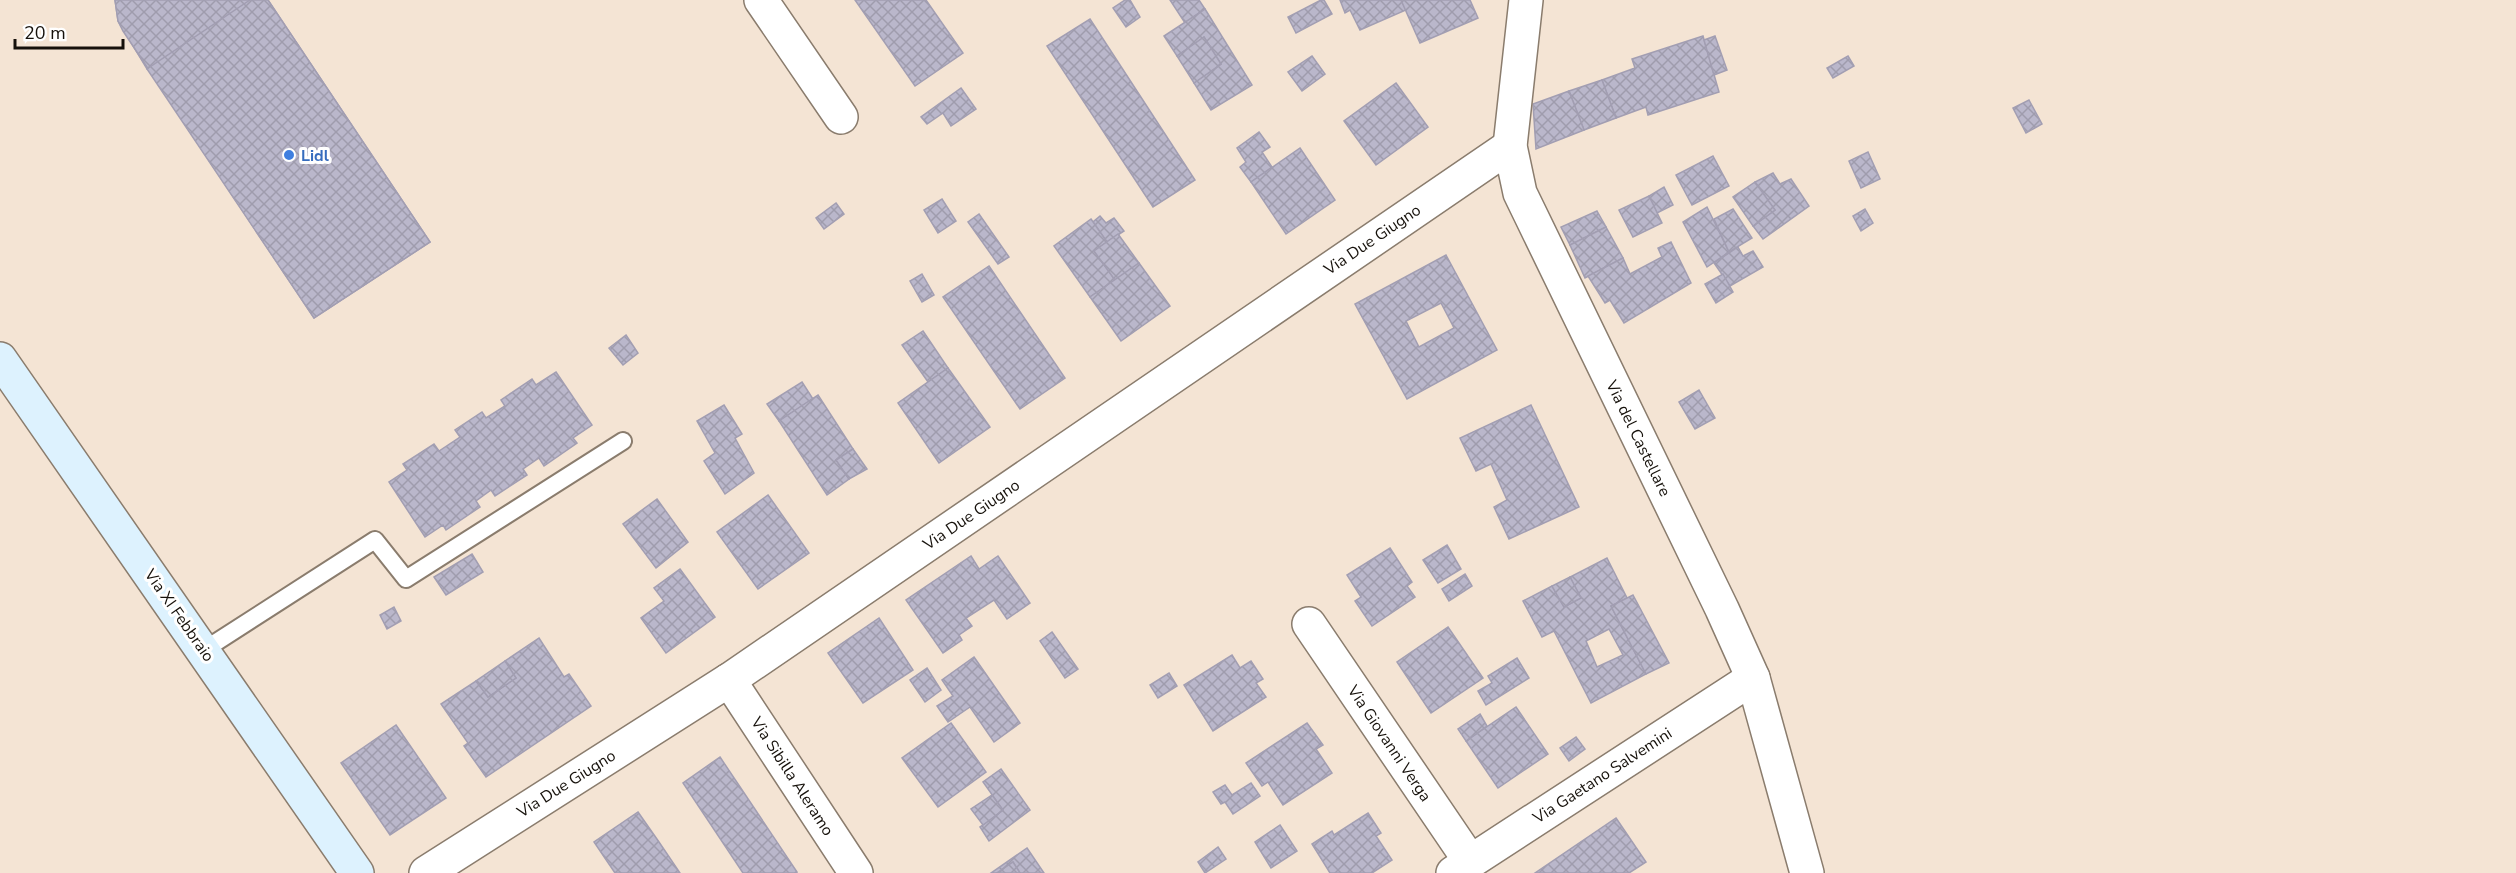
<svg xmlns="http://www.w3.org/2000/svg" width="2516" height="873" font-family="'Nunito Sans',sans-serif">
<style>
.building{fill:url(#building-cross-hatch);stroke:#a29eb2;stroke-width:1.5;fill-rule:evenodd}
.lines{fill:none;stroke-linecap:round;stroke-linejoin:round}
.service-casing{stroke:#8a7c6d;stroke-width:20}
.minor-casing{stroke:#8a7c6d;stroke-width:36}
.tertiary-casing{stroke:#8a7c6d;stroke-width:36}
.secondary-casing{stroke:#8a7c6d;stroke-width:36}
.service{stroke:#fff;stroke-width:16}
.minor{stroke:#fff;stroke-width:33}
.tertiary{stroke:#fff;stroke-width:33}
.secondary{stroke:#ddf2fe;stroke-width:33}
.shop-dot{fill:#3f7fe0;stroke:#fff;stroke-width:2}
.labels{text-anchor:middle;stroke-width:6;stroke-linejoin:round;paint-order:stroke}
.shop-label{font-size:16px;font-weight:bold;fill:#366cbe;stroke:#fff;text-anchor:start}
.street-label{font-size:16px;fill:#16110b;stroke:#fff}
</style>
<defs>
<pattern id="building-cross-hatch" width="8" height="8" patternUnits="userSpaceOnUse" patternTransform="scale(1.5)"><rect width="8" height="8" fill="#bab7cb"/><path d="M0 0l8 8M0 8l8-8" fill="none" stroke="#9f9cad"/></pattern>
</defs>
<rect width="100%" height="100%" fill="#f4e4d4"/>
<g class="building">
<polygon points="115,0 248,0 249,1 147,69 118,21"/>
<polygon points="115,0 268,0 430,242 314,318 123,31 118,21"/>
<polygon points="250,0 268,0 430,242 314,318 147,69"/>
<polygon points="855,0 926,0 963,53 915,86"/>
<polygon points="1125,0 1130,0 1140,17 1126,27 1113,8"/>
<polygon points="1170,0 1199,0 1205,9 1185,23"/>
<polygon points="1321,0 1324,0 1332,14 1296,33 1288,17"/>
<polygon points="1340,0 1401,0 1406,10 1360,30 1350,10 1345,13"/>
<polygon points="1401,0 1470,0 1478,18 1420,43"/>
<polygon points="1205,9 1252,85 1211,110 1194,83 1221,64 1204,37 1177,56 1164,36"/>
<polygon points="1090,19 1195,180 1153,207 1047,46"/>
<polygon points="1703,36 1719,92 1648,115 1646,107 1616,118 1602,80 1635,68 1632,59"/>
<polygon points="1715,36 1727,70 1714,75 1704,40"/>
<polygon points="1204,37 1221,64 1194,83 1177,56"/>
<polygon points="1312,56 1325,74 1302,91 1288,72"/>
<polygon points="1848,56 1854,66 1833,78 1827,68"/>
<polygon points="1602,80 1616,118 1584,130 1569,91"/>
<polygon points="1396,83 1428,127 1376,165 1344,121"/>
<polygon points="961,88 976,109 951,126 943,113 927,124 921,117"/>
<polygon points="1569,91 1584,130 1536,149 1533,104"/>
<polygon points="2029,100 2042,124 2026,133 2013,108"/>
<polygon points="1259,132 1270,147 1262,152 1272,167 1251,182 1240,167 1246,162 1237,148"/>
<polygon points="1300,148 1335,200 1286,234 1251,182"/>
<polygon points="1868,152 1880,179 1861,188 1849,161"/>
<polygon points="1713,156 1729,186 1692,205 1676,175"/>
<polygon points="1773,173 1780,184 1791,179 1809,206 1763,239 1753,226 1775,210 1755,182"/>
<polygon points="1755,182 1775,210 1753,226 1733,197"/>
<polygon points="1664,187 1673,205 1657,213 1649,196"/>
<polygon points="1649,196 1662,223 1633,237 1619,210"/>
<polygon points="942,199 956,221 938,233 924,210"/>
<polygon points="836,203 844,214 824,229 816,218"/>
<polygon points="1707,207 1729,252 1707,267 1683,222"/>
<polygon points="1733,209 1752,238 1729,252 1714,219"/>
<polygon points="1865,209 1873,223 1861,231 1853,216"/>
<polygon points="1597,211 1606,227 1570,245 1561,227"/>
<polygon points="979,214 1009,257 998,264 968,222"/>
<polygon points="1100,216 1106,223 1114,218 1124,231 1107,242 1093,222"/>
<polygon points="1091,219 1107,242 1094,251 1115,280 1090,297 1054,246"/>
<polygon points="1606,227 1623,258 1585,278 1570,245"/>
<polygon points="1118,234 1139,263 1115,280 1094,251"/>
<polygon points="1671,242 1691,283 1624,323 1610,300 1605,303 1588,276 1623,258 1630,274 1662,257 1658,248"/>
<polygon points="1738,247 1743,256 1753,251 1763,267 1730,286 1714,263"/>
<path d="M1446,255L1497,350L1407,399L1355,304ZM1441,303L1454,328L1419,347L1406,321Z"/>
<polygon points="1139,263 1170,306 1121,341 1090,297"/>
<polygon points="989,266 1065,378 1020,409 943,297"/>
<polygon points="922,274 934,295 922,302 910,281"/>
<polygon points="1723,274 1733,292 1716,303 1705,284"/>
<polygon points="923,331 948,368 928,382 902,345"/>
<polygon points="626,335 638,353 623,365 609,348"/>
<polygon points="948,368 990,427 939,463 898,403"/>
<polygon points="556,372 592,425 573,438 577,443 544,466 539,458 523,469 527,475 495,496 491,490 476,501 480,507 446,530 443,525 425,537 389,482 407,470 403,464 434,444 439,451 460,437 455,430 482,412 486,418 505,406 501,400 532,379 536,385"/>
<polygon points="802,382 813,399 779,421 767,404"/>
<polygon points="1699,390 1715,418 1695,429 1679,402"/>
<polygon points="818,395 853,449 836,460 849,479 827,495 779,421"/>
<polygon points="724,405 742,434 735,438 754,473 725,494 704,461 715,453 697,421"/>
<polygon points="1531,405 1579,507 1509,539 1494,507 1507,500 1491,464 1476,471 1460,438"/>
<polygon points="853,449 867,469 849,479 836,460"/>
<polygon points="768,495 809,553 758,589 717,532"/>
<polygon points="657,499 688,542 656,568 623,524"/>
<polygon points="1447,545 1461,569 1438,583 1423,560"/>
<polygon points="1390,548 1412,582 1407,586 1415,597 1372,626 1355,601 1361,597 1347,575"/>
<polygon points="472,554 483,572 446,595 434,577"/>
<polygon points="971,556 979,569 998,556 1030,603 1007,619 994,600 966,618 972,626 959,635 962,640 943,653 906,600"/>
<path d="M1607,558L1627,598L1611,606L1646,674L1591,703L1554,631L1542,637L1523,601L1552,586L1564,607L1581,598L1570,577ZM1609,629L1623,655L1597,667L1586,641Z"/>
<polygon points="680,569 715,617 666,653 641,618 664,601 654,588"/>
<polygon points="1465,574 1472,586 1449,601 1442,589"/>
<polygon points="1570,577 1581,598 1564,607 1552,586"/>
<polygon points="1633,595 1669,663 1646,674 1611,606"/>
<polygon points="394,607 401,621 387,629 380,615"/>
<polygon points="879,618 913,670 863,703 828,653"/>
<polygon points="1448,627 1483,678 1431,713 1397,662"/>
<polygon points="1052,632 1078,669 1065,678 1040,641"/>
<polygon points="539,638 564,677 569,674 591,706 486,777 464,746 468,743 441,704 476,681 488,697 516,678 505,661"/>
<polygon points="1232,655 1240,668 1251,661 1263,679 1256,683 1266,697 1213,731 1184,685"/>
<polygon points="974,657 1020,723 994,742 970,707 948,722 937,706 953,696 942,680"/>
<polygon points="1517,658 1529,678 1486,705 1478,691 1492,683 1488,676"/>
<polygon points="505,661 516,678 488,697 476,681"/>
<polygon points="927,668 941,690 925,702 910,680"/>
<polygon points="1169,673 1177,686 1158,698 1150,685"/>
<polygon points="1516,707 1548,754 1498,788 1466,741"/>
<polygon points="1480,714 1487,726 1466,741 1458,729"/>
<polygon points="951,723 986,772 938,807 902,758"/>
<polygon points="1307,723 1323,745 1316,749 1332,773 1283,805 1268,782 1262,786 1246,763"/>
<polygon points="396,725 446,798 390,835 341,763"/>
<polygon points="1576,737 1585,749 1569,761 1560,748"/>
<polygon points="720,757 797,872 797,873 743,873 683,783"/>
<polygon points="1001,769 1030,810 989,841 980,827 1003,810 983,782"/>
<polygon points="1251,783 1260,796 1233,814 1225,802 1221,804 1213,792 1225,785 1232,795"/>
<polygon points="992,795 1003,810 983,825 971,809"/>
<polygon points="638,812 659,842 680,873 615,873 594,842"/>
<polygon points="1368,813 1381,833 1376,836 1392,860 1372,873 1330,873 1312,844 1332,831 1334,835"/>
<polygon points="1616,818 1646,862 1629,873 1535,873"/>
<polygon points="1280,825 1297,851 1271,868 1255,842"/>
<polygon points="1218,847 1226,859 1205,873 1198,862"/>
<polygon points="1027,848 1044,873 1020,873 1013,862 997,873 991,873"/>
<polygon points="1013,862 1020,873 997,873"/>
</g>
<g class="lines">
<g class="service-casing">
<polyline id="service" points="204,650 375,540 406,579 623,441"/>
</g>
<g class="minor-casing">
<g id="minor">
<polyline points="761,0 841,117"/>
<polyline points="1309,624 1470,861"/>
<polyline points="729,680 856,873"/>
<polyline points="426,873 729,680 1510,146"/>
<polyline points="1453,873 1753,678"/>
</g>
</g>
<g class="tertiary-casing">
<polyline id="tertiary" points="1526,0 1510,146 1520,193 1722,609 1753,678 1807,873"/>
</g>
<g class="secondary-casing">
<polyline id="secondary" points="0,359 357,873"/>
</g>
<use href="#service" class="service"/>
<use href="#minor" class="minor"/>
<use href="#tertiary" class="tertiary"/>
<use href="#secondary" class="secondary"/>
</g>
<circle class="shop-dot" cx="289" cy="155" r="6"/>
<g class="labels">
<g class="shop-label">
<text x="301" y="161">Lidl</text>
</g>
<g class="street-label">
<text transform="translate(1372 239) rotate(-34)" y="6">Via Due Giugno</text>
<text transform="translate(1639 438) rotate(64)" y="6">Via del Castellare</text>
<text transform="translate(971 514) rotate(-34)" y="6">Via Due Giugno</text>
<text transform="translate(180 615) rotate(55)" y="6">Via XI Febbraio</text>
<text transform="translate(1390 743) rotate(56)" y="6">Via Giovanni Verga</text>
<text transform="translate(1602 775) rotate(-33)" y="6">Via Gaetano Salvemini</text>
<text transform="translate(793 776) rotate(57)" y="6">Via Sibilla Aleramo</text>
<text transform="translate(566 783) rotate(-32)" y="6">Via Due Giugno</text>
</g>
</g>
<path d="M15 39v9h108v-9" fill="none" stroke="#16110b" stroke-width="3"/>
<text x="24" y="39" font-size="18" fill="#16110b" stroke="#ffffff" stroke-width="4.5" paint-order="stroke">20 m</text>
</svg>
